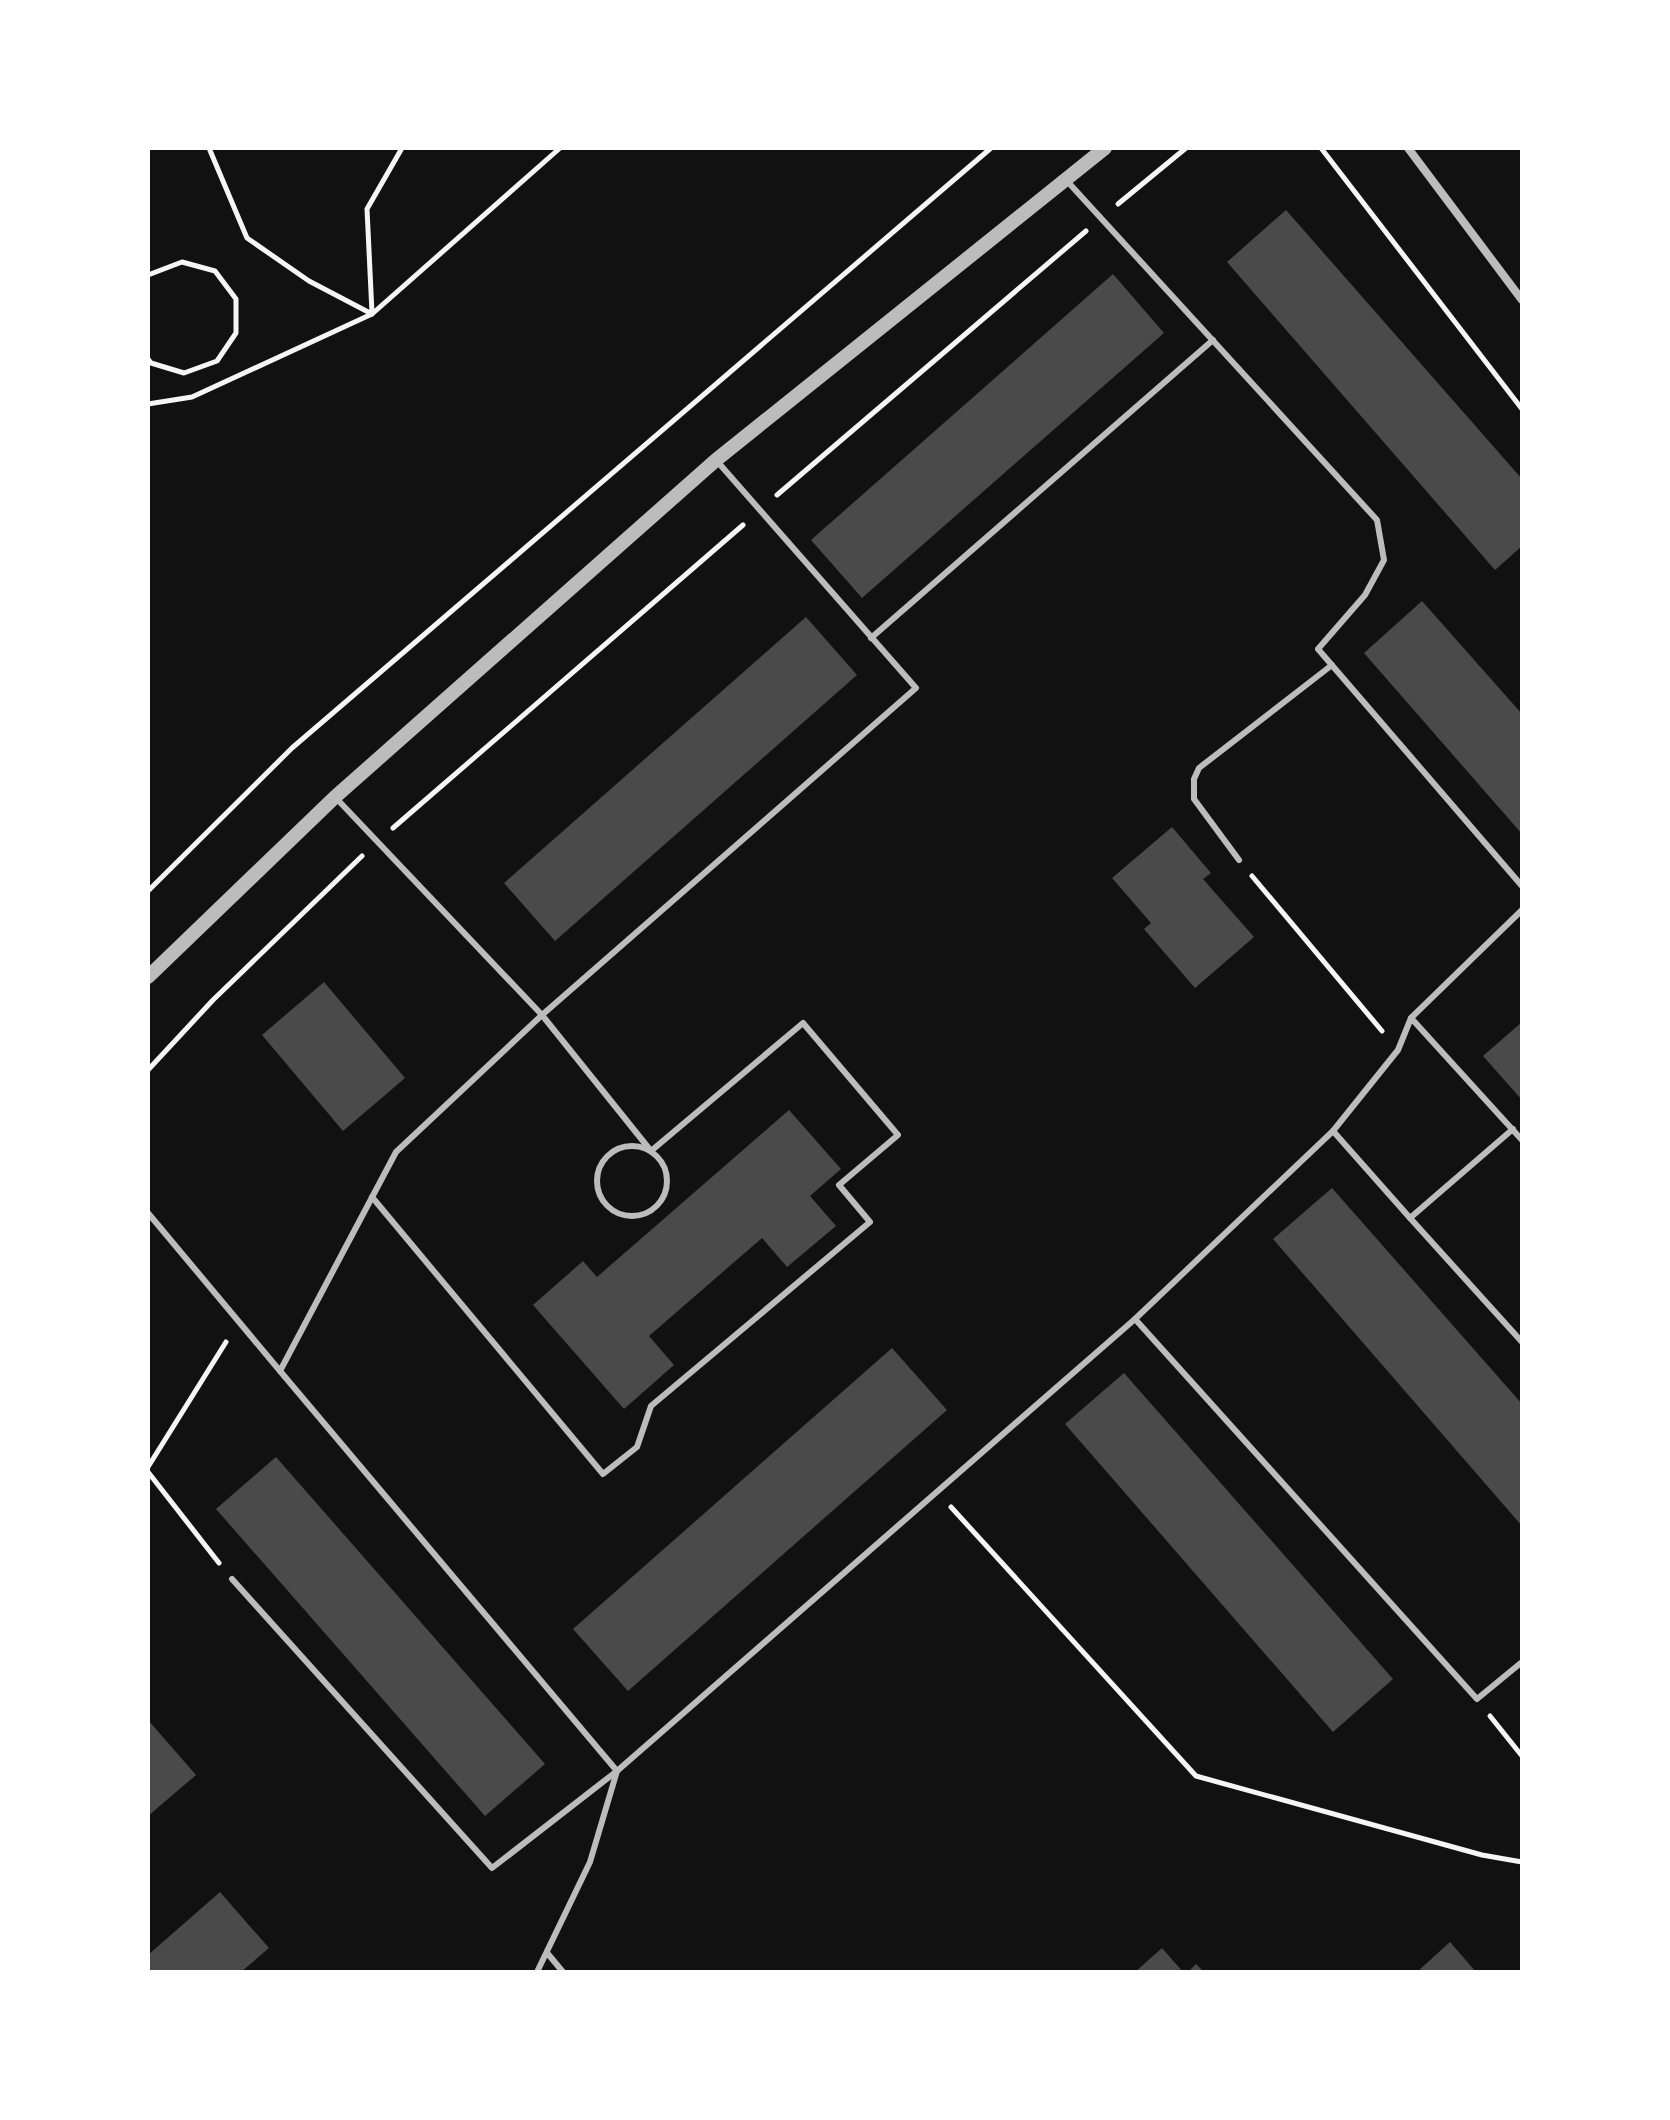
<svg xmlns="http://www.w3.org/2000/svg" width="1670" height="2120" font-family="'IBM Plex Sans',sans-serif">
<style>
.building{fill:#4a4a4a}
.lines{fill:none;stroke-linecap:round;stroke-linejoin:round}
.path{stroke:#f5f5f5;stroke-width:5}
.service{stroke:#bcbcbc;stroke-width:6}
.minor{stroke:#bcbcbc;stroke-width:8}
.tertiary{stroke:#bcbcbc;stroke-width:14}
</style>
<rect width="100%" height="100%" fill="#111"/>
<g class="building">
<polygon points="1286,210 1522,479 1522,546 1495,570 1227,262"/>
<polygon points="1113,274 1164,333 862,598 811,540"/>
<polygon points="1422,601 1522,714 1522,834 1364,653"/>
<polygon points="806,617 857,675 555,941 504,883"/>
<polygon points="1172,827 1211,873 1203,879 1254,937 1195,988 1144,929 1151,923 1112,878"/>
<polygon points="324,982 405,1078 343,1131 262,1035"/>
<polygon points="1522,1022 1522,1100 1483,1056"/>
<polygon points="789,1110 841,1169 810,1196 836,1226 787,1267 762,1238 649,1336 674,1365 624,1409 533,1305 583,1261 597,1277"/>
<polygon points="1332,1188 1522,1404 1522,1526 1273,1239"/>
<polygon points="892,1348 947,1410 628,1691 573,1629"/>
<polygon points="1124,1373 1393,1679 1333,1732 1065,1424"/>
<polygon points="276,1457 545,1764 485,1816 216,1509"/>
<polygon points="148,1720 196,1775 148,1816"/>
<polygon points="220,1892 269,1948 241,1972 148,1972 148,1955"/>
<polygon points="1450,1942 1476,1972 1417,1972"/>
<polygon points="1162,1948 1183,1972 1135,1972"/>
<polygon points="1196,1964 1204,1972 1188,1972"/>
</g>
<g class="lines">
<g class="path">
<polyline points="209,148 247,238 309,281 372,314"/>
<polyline points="1321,148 1522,409"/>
<polyline points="1118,204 1186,148"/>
<polyline points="148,275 182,262 215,271 236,299 236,333 217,361 184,373 151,363 148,359"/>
<polyline points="372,313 367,209 402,148"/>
<polyline points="148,404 192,397 372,314 560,148"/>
<polyline points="777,495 1086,231"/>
<polyline points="393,828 743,525"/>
<polyline points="1252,876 1382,1031"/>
<polyline points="148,891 292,748 991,148"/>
<polyline points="148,1070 213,1000 362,856"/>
<polyline points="148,1467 226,1342"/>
<polyline points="148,1472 219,1563"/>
<polyline points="951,1507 1196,1776 1482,1855 1522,1862"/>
<polyline points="1490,1716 1522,1756"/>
</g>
<g class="service">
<polyline points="1067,181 1377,520 1384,560 1365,595 1318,649 1522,886"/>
<polyline points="871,638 1213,340"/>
<polyline points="335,797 542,1015 651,1151 803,1023 898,1135 839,1185 870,1222 651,1406 637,1447 603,1474 372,1197"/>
<polyline points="1239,860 1194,799 1194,779 1199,768 1332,665"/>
<polyline points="1522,910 1411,1018 1522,1140"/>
<polyline points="1513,1129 1410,1218 1522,1342"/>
<polyline points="1333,1131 1410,1218"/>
<circle cx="632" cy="1181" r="35"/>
<polyline points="148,1213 280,1371"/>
<polyline points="1135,1319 1333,1131 1398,1050 1411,1018"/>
<polyline points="232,1579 492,1868 617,1771 280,1371 396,1152 542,1015 916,688 716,460"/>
<polyline points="548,1954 563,1972"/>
<polyline points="537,1972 590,1862 617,1771 1135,1319 1477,1699 1522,1662"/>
</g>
<polyline class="minor" points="1408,148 1522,300"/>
<polyline class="tertiary" points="148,977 335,797 716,460 1105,148"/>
</g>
<rect width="1670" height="2120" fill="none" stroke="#ffffff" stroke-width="300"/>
</svg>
